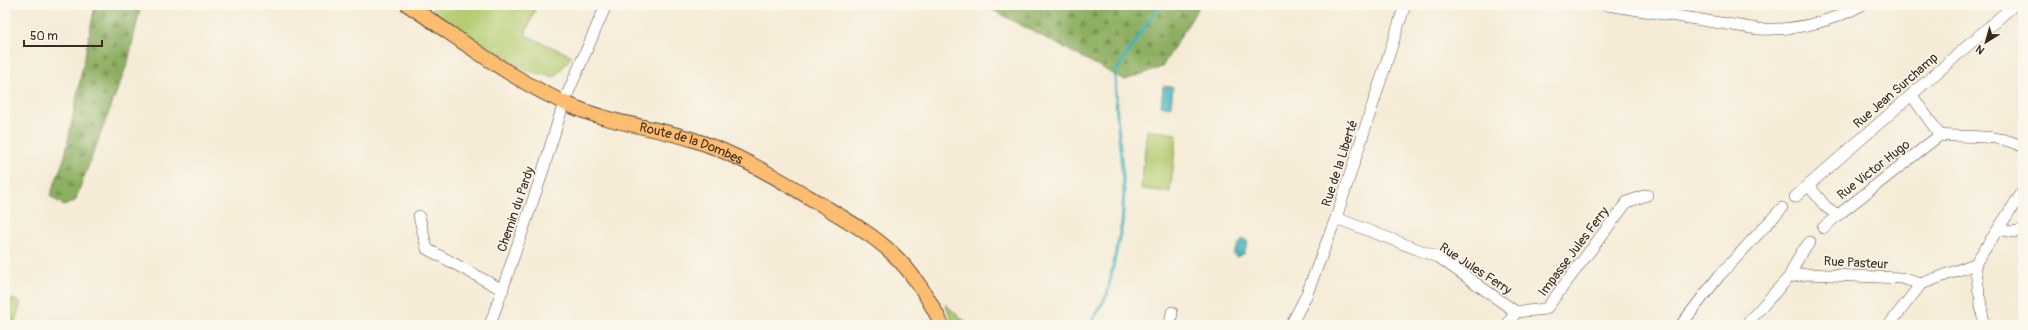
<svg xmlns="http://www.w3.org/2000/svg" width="2028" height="330" font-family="Pangolin,sans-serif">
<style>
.grass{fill:#b2cb70;stroke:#767a47}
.forest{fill:url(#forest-firs);stroke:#646c40}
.water{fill:#41b1bc;stroke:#3e6e6d}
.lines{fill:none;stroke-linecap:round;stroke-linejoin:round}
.stream{stroke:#41b1bc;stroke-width:3}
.minor-casing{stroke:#57473a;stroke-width:12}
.major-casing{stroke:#57473a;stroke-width:16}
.minor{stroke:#fff;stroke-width:11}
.major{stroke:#fcbd6f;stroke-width:14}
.labels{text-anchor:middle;stroke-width:3;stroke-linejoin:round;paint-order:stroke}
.street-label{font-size:13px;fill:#3b2a1e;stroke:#fbf7ec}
</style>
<defs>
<pattern id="forest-firs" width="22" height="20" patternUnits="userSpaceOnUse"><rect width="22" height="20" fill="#8daf62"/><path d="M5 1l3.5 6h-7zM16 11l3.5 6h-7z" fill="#748f50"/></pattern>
</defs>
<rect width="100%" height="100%" fill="#fbf7ec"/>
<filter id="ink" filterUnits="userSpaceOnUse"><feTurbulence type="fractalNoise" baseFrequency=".025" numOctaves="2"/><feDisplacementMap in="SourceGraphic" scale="8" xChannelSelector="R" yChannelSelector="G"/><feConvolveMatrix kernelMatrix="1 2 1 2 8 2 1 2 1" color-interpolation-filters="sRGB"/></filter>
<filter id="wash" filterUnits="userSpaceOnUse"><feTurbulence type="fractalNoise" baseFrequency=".012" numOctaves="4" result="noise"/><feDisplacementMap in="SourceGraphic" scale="16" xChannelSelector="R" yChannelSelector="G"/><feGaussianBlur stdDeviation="0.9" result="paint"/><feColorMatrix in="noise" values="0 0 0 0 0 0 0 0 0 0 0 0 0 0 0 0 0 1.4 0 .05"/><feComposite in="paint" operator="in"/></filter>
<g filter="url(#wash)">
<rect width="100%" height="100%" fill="#f5ebd6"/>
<g class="grass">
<polygon points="434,5 537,5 525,35 572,56 555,77 526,71 432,11"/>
<polygon points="1147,130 1177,134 1170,192 1141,189"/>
<polygon points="5,297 21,302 14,325 5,325"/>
<polygon points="945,304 969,325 954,325"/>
</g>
<g class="forest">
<polygon points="95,5 141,5 128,62 75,201 64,206 50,196 65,156"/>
<polygon points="985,5 1200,5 1162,67 1125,80 985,6"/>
</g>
<g class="water">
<polygon points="1163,86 1173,87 1171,107 1161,106"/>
<polygon points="1242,239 1246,240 1248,243 1244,254 1237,257 1233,254"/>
</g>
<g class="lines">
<polyline class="stream" points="1090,325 1107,295 1122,224 1124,191 1117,115 1115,73 1159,5"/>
</g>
</g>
<g filter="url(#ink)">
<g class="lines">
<g class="minor-casing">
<g id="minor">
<path d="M1607,5L1758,29C1795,31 1830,22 1862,5"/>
<path d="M1912,94L1917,103L1940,135C1968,138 1998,133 2023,147"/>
<polyline points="1809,186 1826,207 1838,215 1940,135"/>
<polyline points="1795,197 2014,5"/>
<polyline points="419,216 427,249 503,290"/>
<polyline points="1336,218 1440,258 1516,312"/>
<polyline points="1823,228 1838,215"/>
<polyline points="1999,229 2012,232 2023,230"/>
<polyline points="1975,264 1979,292"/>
<polyline points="1789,277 1801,253 1810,242"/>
<polyline points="1980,299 1984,325"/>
<polyline points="1516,312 1546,309 1627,202 1647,195"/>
<polyline points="490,325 540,180 564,102 606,5"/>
<polyline points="1170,325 1172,312"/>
<polyline points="1291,325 1306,296 1336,218 1405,5"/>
<polyline points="1507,325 1516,312"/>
<polyline points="1681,325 1719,276 1782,208"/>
<polyline points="1748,325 1749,321 1789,277 1806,274 1901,278 1921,284"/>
<polyline points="1889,325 1921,284 1975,264 2023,191"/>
</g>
</g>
<g class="major-casing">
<g id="major">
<path id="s1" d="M408,5C462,40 514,82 574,107C611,123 653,127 691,139C736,153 777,178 817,202C843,218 871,233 893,254C915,275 929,299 942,325"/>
</g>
</g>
<use href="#minor" class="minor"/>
<use href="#major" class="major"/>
</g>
</g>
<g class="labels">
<g class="street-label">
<text transform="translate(1895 90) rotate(-41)" y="5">Rue Jean Surchamp</text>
<text dy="5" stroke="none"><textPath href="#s1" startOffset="318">Route de la Dombes</textPath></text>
<text transform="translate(1339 163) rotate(-72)" y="5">Rue de la Liberté</text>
<text transform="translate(1873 169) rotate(-38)" y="5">Rue Victor Hugo</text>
<text transform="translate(515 209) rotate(-71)" y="5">Chemin du Pardy</text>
<text transform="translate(1573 251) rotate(-53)" y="5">Impasse Jules Ferry</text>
<text transform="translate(1856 262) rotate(3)" y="5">Rue Pasteur</text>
<text transform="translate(1476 268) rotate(33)" y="5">Rue Jules Ferry</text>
</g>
</g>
<rect width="2028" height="330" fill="none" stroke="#fbf7ec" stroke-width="20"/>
<g transform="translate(1986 42) rotate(217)" stroke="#fbf7ec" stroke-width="3" paint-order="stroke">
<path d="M0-3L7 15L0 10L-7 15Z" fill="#3b2a1e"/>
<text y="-6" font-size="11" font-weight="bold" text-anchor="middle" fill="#3b2a1e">N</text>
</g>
<path d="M24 40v6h78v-6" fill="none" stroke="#3b2a1e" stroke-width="2"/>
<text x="30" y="40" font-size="12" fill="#3b2a1e" stroke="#fbf7ec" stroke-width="3" paint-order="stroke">50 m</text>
</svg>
